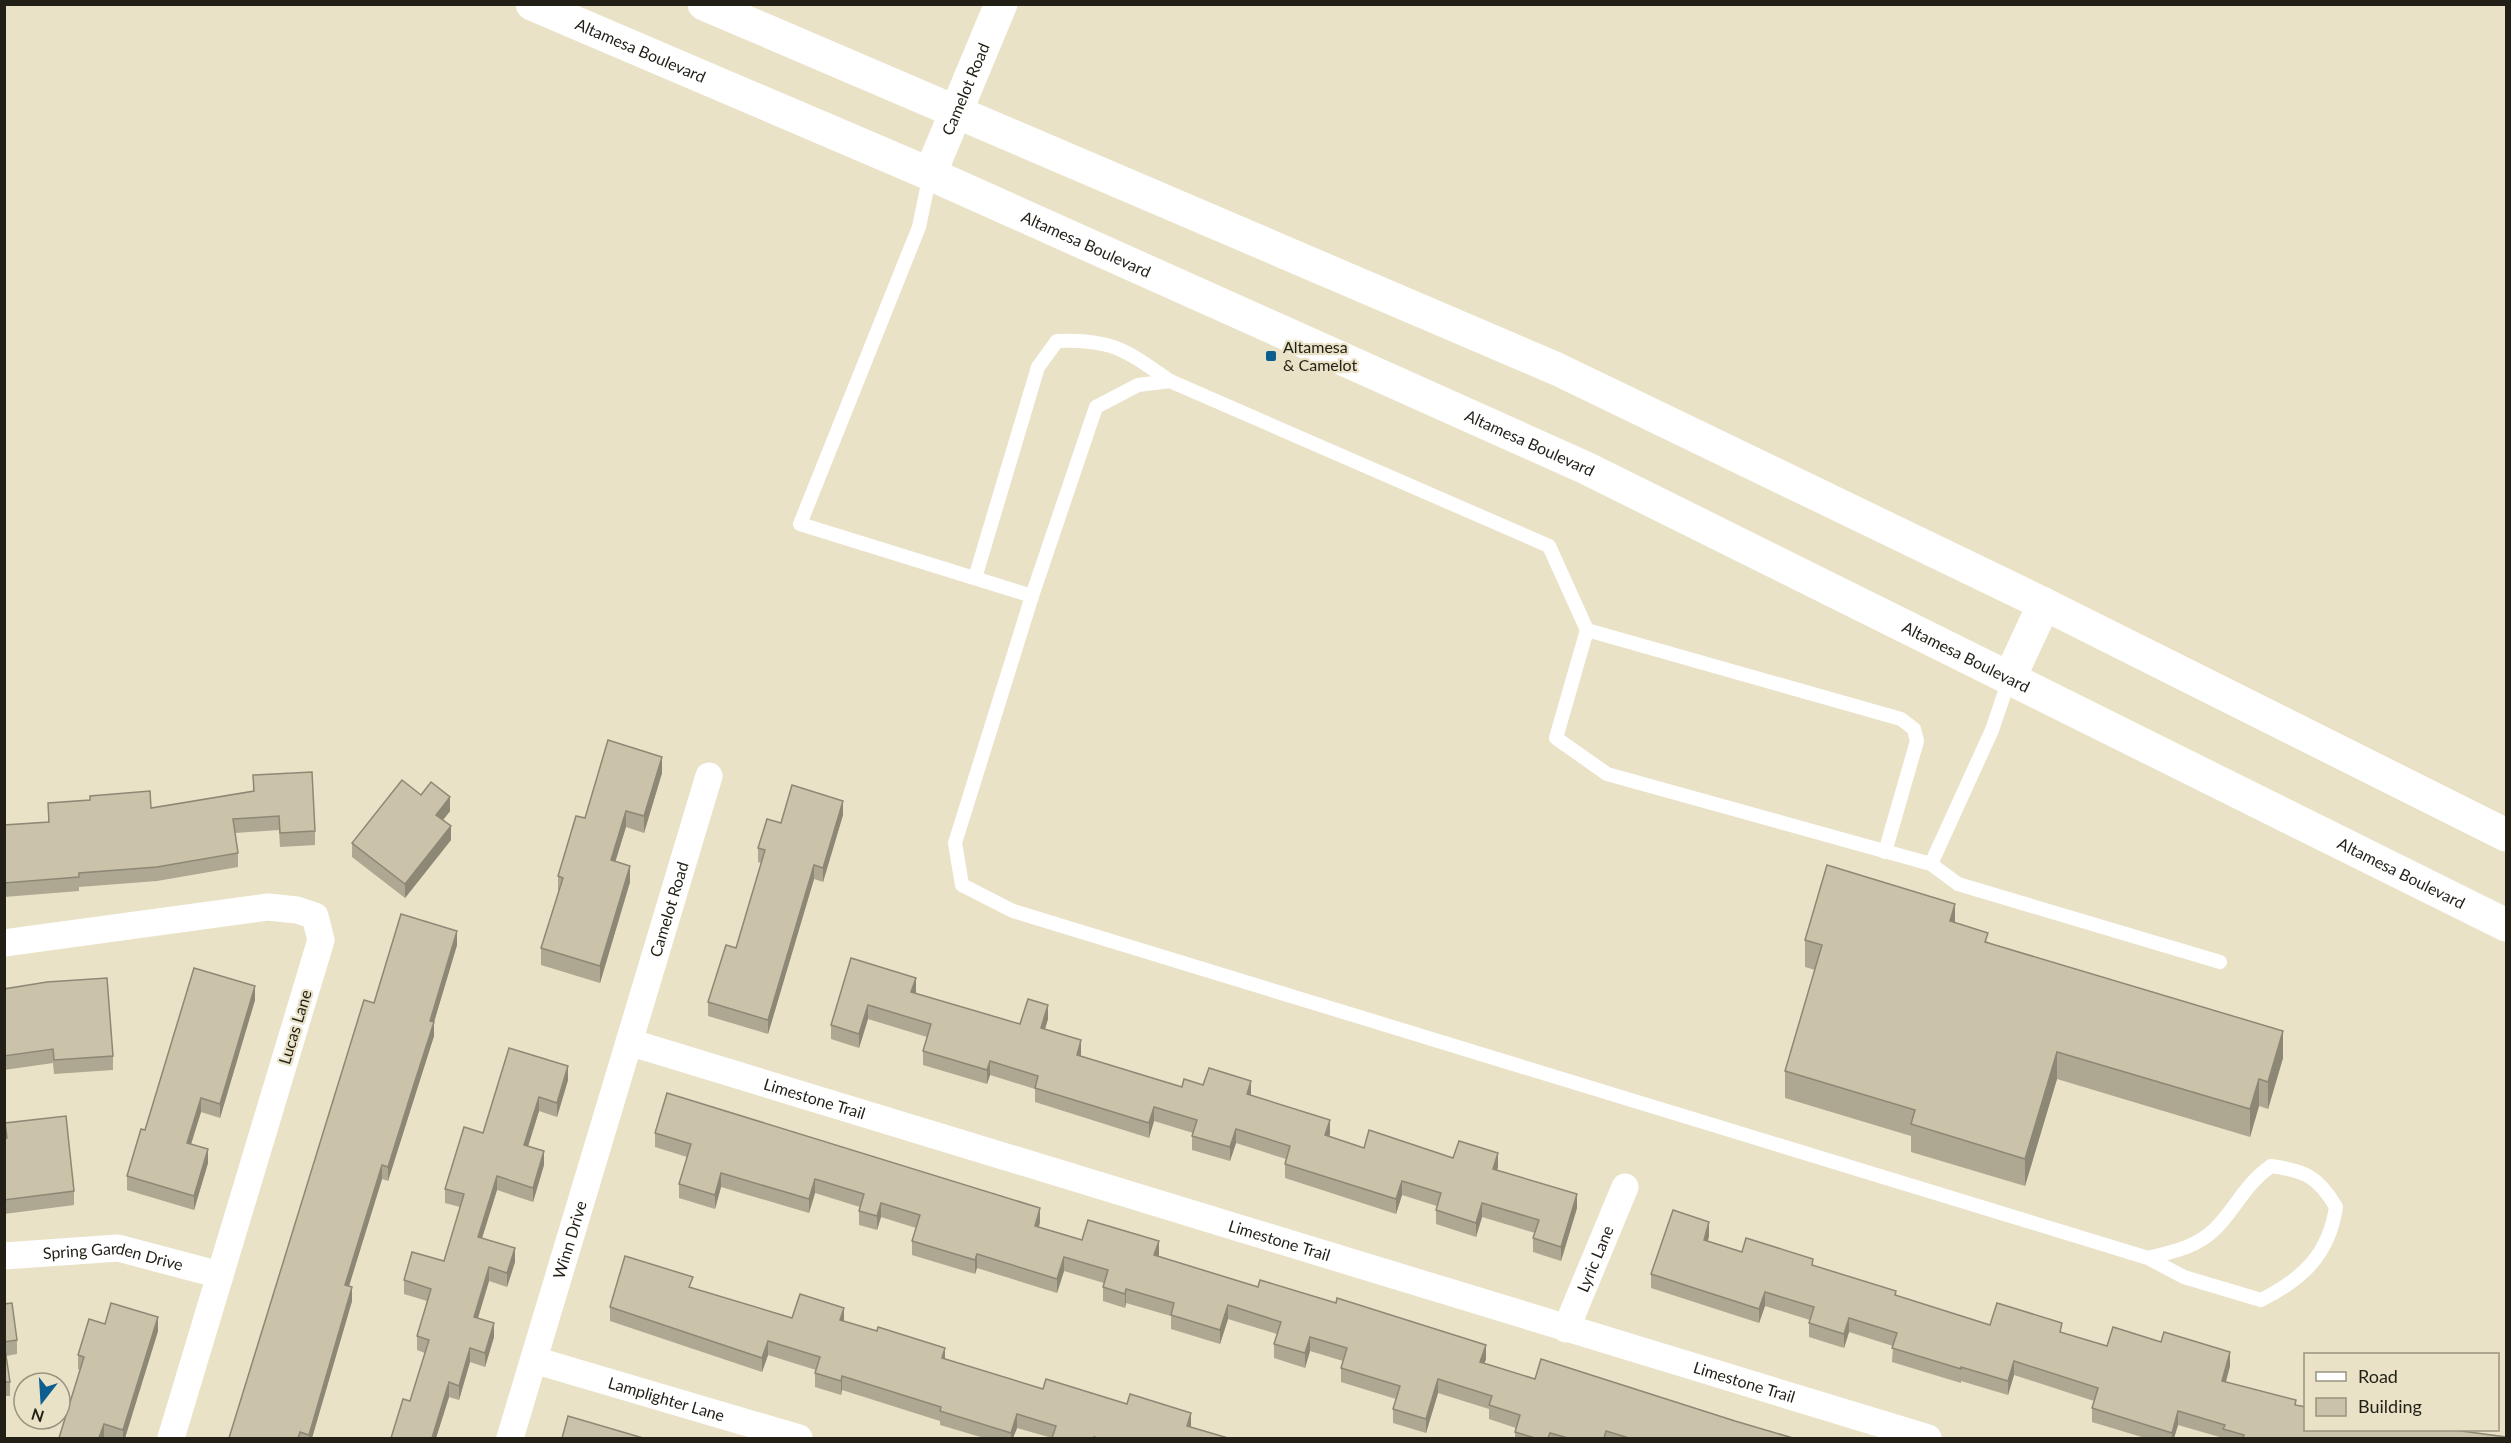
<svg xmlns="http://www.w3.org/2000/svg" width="2511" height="1443" font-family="Lato,sans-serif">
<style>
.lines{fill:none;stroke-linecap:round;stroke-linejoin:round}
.service{stroke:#fff;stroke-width:14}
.minor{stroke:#fff;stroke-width:27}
.tertiary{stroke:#fff;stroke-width:33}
.secondary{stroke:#fff;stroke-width:33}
.wall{fill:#aea791}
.shaded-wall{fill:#8d8876}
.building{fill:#cac2a9;stroke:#8d8876;stroke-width:1.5}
.poi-dot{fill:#0d5e90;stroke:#e9e2c7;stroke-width:2}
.labels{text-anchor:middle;stroke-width:4.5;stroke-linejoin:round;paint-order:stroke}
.street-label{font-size:16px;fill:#221f16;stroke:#e9e2c7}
.poi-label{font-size:16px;fill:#221f16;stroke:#e9e2c7;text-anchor:start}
</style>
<rect width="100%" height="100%" fill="#e9e2c7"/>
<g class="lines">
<g class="service">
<path d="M930,174L919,227L800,524L1032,596L955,843L962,885L1013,911L2148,1258L2184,1277L2261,1300C2303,1279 2329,1254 2336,1207C2318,1176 2305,1171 2271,1166C2245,1184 2236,1208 2215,1229C2197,1247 2172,1252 2148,1258"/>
<polyline points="1170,381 1549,546 1587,630"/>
<path d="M975,578L1038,367L1057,341C1111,338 1127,351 1170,381L1138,385L1096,407L1032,596"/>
<polyline points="1885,852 1917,741 1914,729 1901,719 1587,630 1556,738 1607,774 1931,864 1992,730 2010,677"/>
<polyline points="1931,864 1958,884 2220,962"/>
</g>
<g class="minor">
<polyline points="4,943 268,907 297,910 315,916 321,940 171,1438"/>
<path id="s1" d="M629,1042L1928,1438"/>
<path id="s2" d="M4,1256L118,1248L220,1275"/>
<path id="s3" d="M1566,1329L1625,1187"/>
<path id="s4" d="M534,1360L799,1438"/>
<path id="s5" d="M510,1438L709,776"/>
</g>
<path class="tertiary" id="s6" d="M930,174L1001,4"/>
<g class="secondary">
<path id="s7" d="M532,4L930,174L1586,468L2506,925"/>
<polyline points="704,4 1557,369 2044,604 2506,835"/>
<polyline points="2010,677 2044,604"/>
</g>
</g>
<g class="wall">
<polygon points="662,773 644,833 626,827 615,861 630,882 600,983 541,965 541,948 558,893 558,876 585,818"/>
<polygon points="253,775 315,831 315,845 280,847 279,830 235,833 238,853 238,867 157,881 79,887 79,891 4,897 4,825 48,822 48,803 151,808 253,791"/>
<polygon points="421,795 450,811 443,820 451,840 405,898 352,857 352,843"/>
<polygon points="843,815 823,882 814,879 768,1034 708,1016 708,1002 736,948 761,863 758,862 758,848 781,823"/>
<polygon points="1955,923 1988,942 2283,1058 2268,1109 2259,1106 2250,1137 2057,1079 2025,1186 1911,1152 1911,1136 1785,1098 1785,1071 1815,970 1805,967 1805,940"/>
<polygon points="457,945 434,1022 434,1036 415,1095 388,1181 382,1179 349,1286 352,1301 312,1438 229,1438 374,1003"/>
<polygon points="851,958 916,992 915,994 1020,1024 1048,1019 1045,1029 1081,1054 1081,1056 1182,1087 1203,1085 1251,1095 1330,1134 1329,1136 1364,1148 1453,1158 1498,1167 1497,1170 1577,1208 1561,1261 1533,1252 1533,1238 1535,1233 1482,1217 1476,1237 1436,1224 1436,1210 1437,1206 1402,1195 1396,1214 1285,1178 1285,1164 1286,1159 1236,1143 1230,1161 1192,1150 1192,1136 1193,1133 1154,1121 1149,1138 1035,1102 1035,1089 990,1075 987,1084 923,1065 923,1051 927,1037 868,1019 859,1048 831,1039 831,1025"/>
<polygon points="4,989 113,1056 113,1070 54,1074 53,1063 4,1070"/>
<polygon points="255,1000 220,1118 201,1112 191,1144 208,1163 194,1210 127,1190 127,1176 145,1130"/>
<polygon points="509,1048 568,1080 557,1117 539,1111 528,1147 544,1165 533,1202 497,1190 482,1238 515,1262 507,1287 489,1281 478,1318 494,1337 485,1367 470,1362 459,1400 449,1397 436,1438 391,1438 410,1401 425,1353 417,1350 417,1336 427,1301 404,1294 404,1280 444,1261 460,1207 445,1203 445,1189 483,1133"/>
<polygon points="5,1123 74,1191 74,1205 4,1214"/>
<polygon points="655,1133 1040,1222 1039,1227 1082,1240 1158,1256 1486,1359 1484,1364 1535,1379 1735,1421 1793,1438 1515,1438 1515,1432 1516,1428 1489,1419 1489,1409 1438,1393 1426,1433 1393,1423 1393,1409 1396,1399 1341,1382 1341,1368 1343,1361 1310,1351 1305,1368 1274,1358 1274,1344 1277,1334 1228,1319 1220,1344 1171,1329 1171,1316 1126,1303 1125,1308 1103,1301 1103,1287 1104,1283 1064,1271 1057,1293 977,1268 975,1274 912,1255 912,1241 916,1228 881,1217 877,1230 859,1225 859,1211 860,1207 815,1193 809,1213 721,1187 715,1209 679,1198 679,1184 687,1157 655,1147"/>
<polygon points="1709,1236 1708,1241 1742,1252 1813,1265 1896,1296 1990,1325 2062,1333 2107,1346 2230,1366 2226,1382 2296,1406 2306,1430 2506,1438 2223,1438 2178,1425 2174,1438 2145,1438 2092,1422 2092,1408 2094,1401 2014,1375 2008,1395 1961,1381 1961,1383 1892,1362 1893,1346 1849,1332 1844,1348 1809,1337 1809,1323 1810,1320 1765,1306 1759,1323 1651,1288 1651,1274"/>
<polygon points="693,1288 792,1318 844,1321 945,1359 1043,1389 1191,1427 1228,1438 1052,1438 1017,1428 1013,1438 984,1438 940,1425 940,1421 842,1390 841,1395 815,1387 815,1373 816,1370 768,1355 762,1372 610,1321 610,1307"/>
<polygon points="4,1304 17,1340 17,1354 6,1356 10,1382 10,1396 4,1396"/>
<polygon points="105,1324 158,1331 125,1438 59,1438 80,1370 78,1369 78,1355"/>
</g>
<g class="shaded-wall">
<polygon points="662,757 662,773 644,833 644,816"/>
<polygon points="450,797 450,811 436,829 436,815"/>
<polygon points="843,801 843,815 823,882 823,868"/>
<polygon points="626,811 626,827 611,876 611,860"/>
<polygon points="451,826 451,840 405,898 405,884"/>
<polygon points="814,865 814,879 768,1034 768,1020"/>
<polygon points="630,866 630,882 600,983 600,966"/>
<polygon points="1955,904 1955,931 1950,921"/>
<polygon points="457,931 457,945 434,1022 434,1036 388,1181 388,1167 430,1021"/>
<polygon points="916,978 916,992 911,1007 911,992"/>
<polygon points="255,986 255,1000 220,1118 220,1104"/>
<polygon points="868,1005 868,1019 859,1048 859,1034"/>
<polygon points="1048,1005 1048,1019 1041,1042 1041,1028"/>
<polygon points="2283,1031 2283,1058 2268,1109 2268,1082"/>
<polygon points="1081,1040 1081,1054 1077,1069 1077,1055"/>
<polygon points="2057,1052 2057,1079 2025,1186 2025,1159"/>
<polygon points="990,1061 990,1075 987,1084 987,1070"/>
<polygon points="568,1066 568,1080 557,1117 557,1103"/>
<polygon points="2259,1079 2259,1106 2250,1137 2250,1109"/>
<polygon points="1251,1081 1251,1095 1247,1108 1247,1094"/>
<polygon points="539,1097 539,1111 524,1159 524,1145"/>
<polygon points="201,1098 201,1112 187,1157 187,1143"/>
<polygon points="1154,1107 1154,1121 1149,1138 1149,1123"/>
<polygon points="1330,1120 1330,1134 1325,1149 1325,1135"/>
<polygon points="1236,1129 1236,1143 1230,1161 1230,1147"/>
<polygon points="208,1149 208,1163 194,1210 194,1196"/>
<polygon points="544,1151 544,1165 533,1202 533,1188"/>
<polygon points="1498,1153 1498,1167 1493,1183 1493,1169"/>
<polygon points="382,1165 382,1179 345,1299 345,1285"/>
<polygon points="721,1173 721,1187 715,1209 715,1195"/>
<polygon points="497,1176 497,1190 478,1251 478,1237"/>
<polygon points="815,1179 815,1193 809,1213 809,1199"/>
<polygon points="1402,1181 1402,1195 1396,1214 1396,1199"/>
<polygon points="1577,1194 1577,1208 1561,1261 1561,1247"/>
<polygon points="881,1203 881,1217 877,1230 877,1216"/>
<polygon points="1482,1203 1482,1217 1476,1237 1476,1223"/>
<polygon points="1040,1208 1040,1222 1035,1240 1035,1226"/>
<polygon points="1709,1222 1709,1236 1704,1254 1704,1240"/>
<polygon points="1159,1241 1159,1255 1154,1269 1154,1255"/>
<polygon points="515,1248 515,1262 507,1287 507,1273"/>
<polygon points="977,1254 977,1268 975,1274 975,1260"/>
<polygon points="1064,1257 1064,1271 1057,1293 1057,1279"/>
<polygon points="489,1267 489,1281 474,1331 474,1317"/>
<polygon points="352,1287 352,1301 312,1438 309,1438 309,1435"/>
<polygon points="1126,1289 1126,1303 1125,1308 1125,1294"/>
<polygon points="1765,1292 1765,1306 1759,1323 1759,1309"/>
<polygon points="1228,1305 1228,1319 1220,1344 1220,1330"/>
<polygon points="844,1308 844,1322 840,1320"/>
<polygon points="158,1317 158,1331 125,1438 123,1438 123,1430"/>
<polygon points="1849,1318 1849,1332 1844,1348 1844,1334"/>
<polygon points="494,1323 494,1337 485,1367 485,1353"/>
<polygon points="1310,1337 1310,1351 1305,1368 1305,1353"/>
<polygon points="768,1341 768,1355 762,1372 762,1358"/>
<polygon points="1486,1345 1486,1359 1480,1376 1480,1362"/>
<polygon points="470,1348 470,1362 459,1400 459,1386"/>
<polygon points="945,1348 945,1362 942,1358"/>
<polygon points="2230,1352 2230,1366 2222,1395 2222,1381"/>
<polygon points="2014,1361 2014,1375 2008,1395 2008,1381"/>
<polygon points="842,1376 842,1390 841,1395 841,1381"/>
<polygon points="1438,1379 1438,1393 1426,1433 1426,1419"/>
<polygon points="449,1382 449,1397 436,1438 432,1438"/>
<polygon points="2178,1411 2178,1425 2174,1438 2172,1438 2172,1433"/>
<polygon points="1191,1413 1191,1427 1187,1426"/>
<polygon points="1017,1414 1017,1428 1013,1438 1011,1438 1011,1433"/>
<polygon points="104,1424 104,1438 99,1438"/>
</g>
<g class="building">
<polygon points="608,740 662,757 644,816 626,811 611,860 630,866 600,966 541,948 563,878 558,876 576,816 585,818"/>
<polygon points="312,772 315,831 280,833 279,816 233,819 238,853 157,867 79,873 79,877 4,883 4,825 49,822 48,803 90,800 90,796 150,791 151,808 254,791 253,775"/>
<polygon points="402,780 421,795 431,782 450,797 436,815 451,826 405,884 352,843"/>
<polygon points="792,785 843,801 823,868 814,865 768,1020 708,1002 726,945 736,948 765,850 758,848 767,819 781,823"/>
<polygon points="1827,865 1955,904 1950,921 1988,933 1985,942 2283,1031 2268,1082 2259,1079 2250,1109 2057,1052 2025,1159 1911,1124 1915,1110 1785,1071 1822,945 1805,940"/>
<polygon points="401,914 457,931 430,1021 434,1022 415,1081 388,1167 382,1165 345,1285 352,1287 309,1435 300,1432 298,1438 229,1438 364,1000 374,1003"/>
<polygon points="851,958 916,978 911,992 1020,1024 1028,999 1048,1005 1041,1028 1081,1040 1077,1055 1182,1087 1184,1079 1203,1085 1209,1068 1251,1081 1247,1094 1330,1120 1325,1135 1364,1148 1369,1130 1453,1158 1459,1141 1498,1153 1493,1169 1577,1194 1561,1247 1533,1238 1539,1220 1482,1203 1476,1223 1436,1210 1441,1193 1402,1181 1396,1199 1285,1164 1290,1146 1236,1129 1230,1147 1192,1136 1197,1120 1154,1107 1149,1123 1035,1088 1038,1076 990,1061 987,1070 923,1051 931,1024 868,1005 859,1034 831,1025"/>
<polygon points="194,968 255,986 220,1104 201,1098 187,1143 208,1149 194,1196 127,1176 141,1129 145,1130"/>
<polygon points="107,978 113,1056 54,1060 53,1049 4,1056 4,989 47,982"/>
<polygon points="509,1048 568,1066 557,1103 539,1097 524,1145 544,1151 533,1188 497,1176 478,1237 515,1248 507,1273 489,1267 474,1317 494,1323 485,1353 470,1348 459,1386 449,1382 432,1438 391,1438 403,1399 410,1401 429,1340 417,1336 431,1289 404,1280 412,1252 444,1261 464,1194 445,1189 464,1127 483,1133"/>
<polygon points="667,1093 1040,1208 1035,1226 1082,1240 1088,1220 1159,1241 1154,1255 1258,1287 1260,1280 1336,1303 1337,1298 1486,1345 1480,1362 1535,1379 1541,1359 1735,1421 1793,1438 1629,1438 1606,1431 1604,1438 1568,1438 1550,1433 1548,1438 1535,1438 1515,1432 1520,1415 1489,1405 1492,1396 1438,1379 1426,1419 1393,1409 1400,1386 1341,1368 1347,1348 1310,1337 1305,1353 1274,1344 1281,1322 1228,1305 1220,1330 1171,1315 1174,1303 1126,1289 1125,1294 1103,1287 1108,1270 1064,1257 1057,1279 977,1254 975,1260 912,1241 920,1215 881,1203 877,1216 859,1211 864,1194 815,1179 809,1199 721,1173 715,1195 679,1184 691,1144 655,1133"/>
<polygon points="66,1116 74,1191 4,1200 4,1138 7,1138 5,1123"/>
<polygon points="1673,1210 1709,1222 1704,1240 1742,1252 1746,1238 1813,1259 1812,1265 1896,1291 1895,1295 1990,1325 1997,1303 2062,1323 2060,1332 2107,1346 2113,1327 2161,1342 2164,1332 2230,1352 2222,1381 2296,1400 2295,1405 2306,1407 2306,1430 2454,1430 2506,1437 2506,1438 2243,1438 2244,1435 2223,1429 2225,1425 2178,1411 2172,1433 2092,1408 2098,1388 2014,1361 2008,1381 1961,1367 1961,1369 1892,1348 1897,1333 1849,1318 1844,1334 1809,1323 1814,1307 1765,1292 1759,1309 1651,1274"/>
<polygon points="625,1256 693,1277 689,1287 792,1318 800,1294 844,1308 840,1320 877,1331 878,1327 945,1348 942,1358 1043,1389 1046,1379 1127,1404 1130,1394 1191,1413 1187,1426 1228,1438 1098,1438 1094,1437 1094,1438 1052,1438 1056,1426 1017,1414 1011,1433 940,1411 941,1407 842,1376 841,1381 815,1373 820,1357 768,1341 762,1358 610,1307"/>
<polygon points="12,1303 17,1340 4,1342 4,1304"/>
<polygon points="111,1303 158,1317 123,1430 104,1424 99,1438 59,1438 84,1357 78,1355 89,1319 105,1324"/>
<polygon points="4,1342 10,1382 4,1382"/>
<polygon points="568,1416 643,1438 562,1438"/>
</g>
<rect class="poi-dot" x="1265" y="350" width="12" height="12" rx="3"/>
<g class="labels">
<g class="street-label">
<text dy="6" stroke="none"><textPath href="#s7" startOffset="118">Altamesa Boulevard</textPath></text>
<text dy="6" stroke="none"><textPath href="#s6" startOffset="92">Camelot Road</textPath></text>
<text dy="6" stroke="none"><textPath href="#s7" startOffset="604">Altamesa Boulevard</textPath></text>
<text dy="6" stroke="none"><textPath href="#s7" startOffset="1090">Altamesa Boulevard</textPath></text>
<text dy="6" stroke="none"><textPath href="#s7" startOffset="1576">Altamesa Boulevard</textPath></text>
<text dy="6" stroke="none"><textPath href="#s7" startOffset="2062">Altamesa Boulevard</textPath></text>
<text dy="6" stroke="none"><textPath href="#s5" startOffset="552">Camelot Road</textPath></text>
<text transform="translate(295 1027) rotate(-73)" y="6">Lucas Lane</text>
<text dy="6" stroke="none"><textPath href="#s1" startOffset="194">Limestone Trail</textPath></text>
<text dy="6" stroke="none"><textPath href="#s5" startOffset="207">Winn Drive</textPath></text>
<text dy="6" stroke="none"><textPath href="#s1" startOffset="680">Limestone Trail</textPath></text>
<text dy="6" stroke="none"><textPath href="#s3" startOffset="76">Lyric Lane</textPath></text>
<text dy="6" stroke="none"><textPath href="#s2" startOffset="110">Spring Garden Drive</textPath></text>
<text dy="6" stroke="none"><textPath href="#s1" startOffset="1166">Limestone Trail</textPath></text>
<text dy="6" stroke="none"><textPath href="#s4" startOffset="138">Lamplighter Lane</textPath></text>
</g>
<g class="poi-label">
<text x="1283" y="353">Altamesa<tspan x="1283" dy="18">&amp; Camelot</tspan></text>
</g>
</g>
<rect width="2511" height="1443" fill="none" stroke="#221f16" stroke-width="12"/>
<rect x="2304" y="1353" width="195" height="78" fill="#e9e2c7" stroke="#999480" stroke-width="1.5"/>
<rect x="2316" y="1372" width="30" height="9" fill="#ffffff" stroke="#999480" stroke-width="1.5"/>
<text x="2358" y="1383" font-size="18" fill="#221f16">Road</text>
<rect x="2316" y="1398" width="30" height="18" fill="#cac2a9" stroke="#999480" stroke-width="1.5"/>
<text x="2358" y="1413" font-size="18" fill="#221f16">Building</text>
<g transform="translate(42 1401) rotate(197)"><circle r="28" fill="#e9e2c7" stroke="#999480" stroke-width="1.5"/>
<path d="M0-4.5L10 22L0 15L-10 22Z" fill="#0d5e90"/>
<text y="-9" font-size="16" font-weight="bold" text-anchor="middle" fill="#221f16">N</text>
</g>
</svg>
